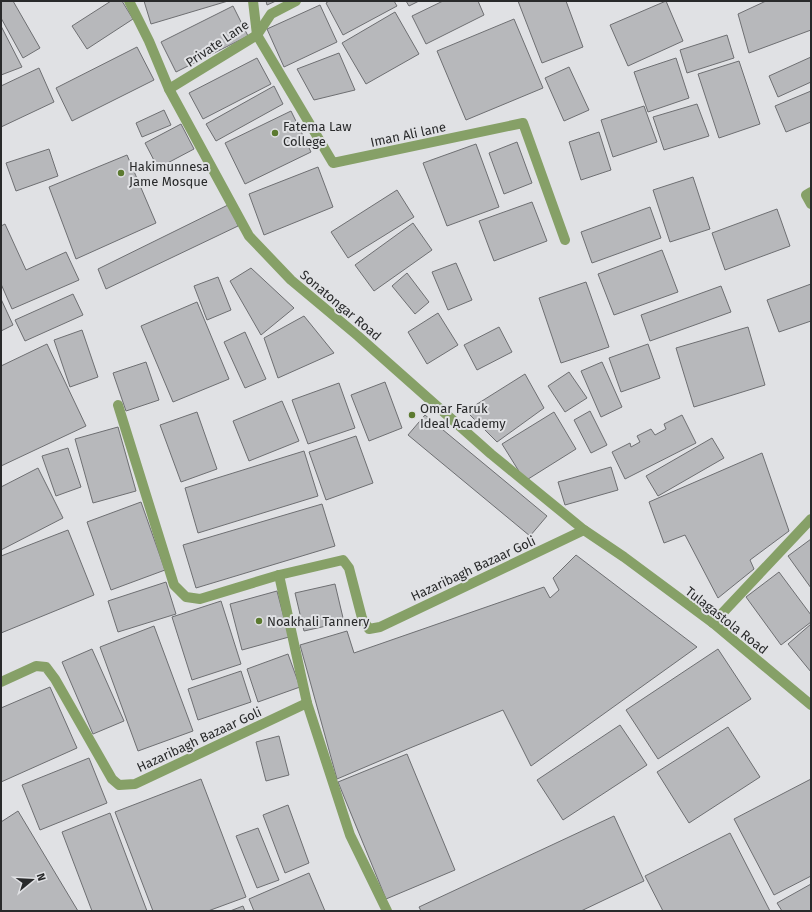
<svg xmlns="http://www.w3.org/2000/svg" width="812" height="912" font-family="'Fira Sans',sans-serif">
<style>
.building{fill:#b7b8bb;stroke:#6e6f72}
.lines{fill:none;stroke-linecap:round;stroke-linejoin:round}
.minor{stroke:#86a067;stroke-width:10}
.poi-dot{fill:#5c7a30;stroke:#e0e1e4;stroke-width:1.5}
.labels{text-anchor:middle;stroke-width:4;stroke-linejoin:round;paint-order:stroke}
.street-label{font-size:13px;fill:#292a2b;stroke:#e0e1e4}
.poi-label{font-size:13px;fill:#292a2b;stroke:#e0e1e4;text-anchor:start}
</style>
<rect width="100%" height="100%" fill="#e0e1e4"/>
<g class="building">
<polygon points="1,1 13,1 40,48 23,58 1,18"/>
<polygon points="111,1 122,1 133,19 87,49 72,26"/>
<polygon points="144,1 228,1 151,24"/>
<polygon points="266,1 276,1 267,5"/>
<polygon points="329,1 394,1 397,6 343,35 326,3"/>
<polygon points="406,1 419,1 409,6"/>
<polygon points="443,1 478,1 484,15 426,44 412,16"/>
<polygon points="518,1 566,1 583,47 542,63"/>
<polygon points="666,1 683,41 628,66 610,25"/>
<polygon points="766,1 811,1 811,30 749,53 738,14"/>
<polygon points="320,5 337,42 284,67 267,29"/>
<polygon points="233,6 248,36 176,72 161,42"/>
<polygon points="395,12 419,54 366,84 342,43"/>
<polygon points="514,19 543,88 466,120 437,51"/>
<polygon points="1,26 22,67 1,75"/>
<polygon points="727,35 734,58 687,73 680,50"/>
<polygon points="137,47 154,80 72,121 56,88"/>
<polygon points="339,53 355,90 314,100 297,69"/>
<polygon points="811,57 811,82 778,97 769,76"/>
<polygon points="257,58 271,84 203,119 189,93"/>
<polygon points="676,58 689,98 648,112 634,72"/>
<polygon points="739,61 760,124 719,138 698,74"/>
<polygon points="569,67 589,110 564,121 545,78"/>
<polygon points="39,68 54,102 1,127 1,86"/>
<polygon points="274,86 283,104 216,141 206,124"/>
<polygon points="811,91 811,122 786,132 775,106"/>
<polygon points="697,104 709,136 664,150 653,117"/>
<polygon points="644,106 657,142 613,157 601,120"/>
<polygon points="164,110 171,125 142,137 136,123"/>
<polygon points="291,111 311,152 245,184 225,143"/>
<polygon points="181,124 194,149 158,168 145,143"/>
<polygon points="599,132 611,170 581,180 569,142"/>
<polygon points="517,142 532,183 504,194 489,153"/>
<polygon points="476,144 499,207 447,226 423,163"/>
<polygon points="49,149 58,176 16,191 6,163"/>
<polygon points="127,155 156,223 76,259 49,187"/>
<polygon points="318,167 333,207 264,235 249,194"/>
<polygon points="693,177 710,229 670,242 653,190"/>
<polygon points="397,190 414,217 348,258 331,232"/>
<polygon points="532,202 547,241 494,261 479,221"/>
<polygon points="230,204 238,226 106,289 98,269"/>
<polygon points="650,207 661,238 592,263 581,232"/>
<polygon points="777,209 790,246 725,270 712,233"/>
<polygon points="413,223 432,250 374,291 355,265"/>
<polygon points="5,224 26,270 66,252 79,280 12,309 1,284 1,226"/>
<polygon points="662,250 678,292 614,315 598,274"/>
<polygon points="456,263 472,300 448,310 432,272"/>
<polygon points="251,268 294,308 261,335 230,281"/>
<polygon points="407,273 429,302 415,314 392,286"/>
<polygon points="218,277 231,310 207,320 194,286"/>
<polygon points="586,282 609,347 561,363 539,298"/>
<polygon points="811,284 811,321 779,332 767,300"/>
<polygon points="721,286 731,312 650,341 641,315"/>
<polygon points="73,294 83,315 25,341 15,320"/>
<polygon points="1,299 13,325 1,331"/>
<polygon points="197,302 229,379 173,402 141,326"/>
<polygon points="438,313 458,345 427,364 408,332"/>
<polygon points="304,316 334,353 278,378 264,338"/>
<polygon points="499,327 512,352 477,370 464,345"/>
<polygon points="748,327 765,385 694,407 676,348"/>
<polygon points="82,330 98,377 70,387 54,340"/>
<polygon points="245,332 266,379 245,388 224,342"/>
<polygon points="47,344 86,426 1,466 1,366"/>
<polygon points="648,344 660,378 621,392 609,358"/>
<polygon points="146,362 159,400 126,411 113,373"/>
<polygon points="602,362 622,407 601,417 581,371"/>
<polygon points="569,372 587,398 565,412 548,386"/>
<polygon points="525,374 544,408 497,442 466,411"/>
<polygon points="385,382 402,428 369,441 351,395"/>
<polygon points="339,383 355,428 308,444 292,400"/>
<polygon points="282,401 299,441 249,461 233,421"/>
<polygon points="590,411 607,445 591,453 574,420"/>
<polygon points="197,412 217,469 181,482 160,425"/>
<polygon points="554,412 576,449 525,481 502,444"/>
<polygon points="425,415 547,516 530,536 408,435"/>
<polygon points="682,415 696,443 625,479 612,452 630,443 631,447 640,442 637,436 651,429 655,435 666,429 664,424"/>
<polygon points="118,427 136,491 93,503 75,439"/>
<polygon points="356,436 373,483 326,500 309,452"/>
<polygon points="712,438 724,458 658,496 646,476"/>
<polygon points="68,448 81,487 56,496 42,456"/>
<polygon points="304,451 318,496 198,533 185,488"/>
<polygon points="762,453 789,531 750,560 754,569 718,598 685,535 664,543 649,502"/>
<polygon points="611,467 618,490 565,505 558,482"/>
<polygon points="38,468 63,518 1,550 1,487"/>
<polygon points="141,502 165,570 111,590 87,522"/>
<polygon points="322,504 335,546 196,588 183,545"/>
<polygon points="68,530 94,595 1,633 1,556"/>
<polygon points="811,539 811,588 788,556"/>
<polygon points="576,555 697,647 531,766 503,710 410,748 337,779 300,645 347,631 354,653 544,587 550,598 559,590 553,578"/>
<polygon points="779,572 811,615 811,622 781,645 746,597"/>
<polygon points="166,582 176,614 118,632 108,601"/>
<polygon points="335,584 344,622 304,631 295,593"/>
<polygon points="277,591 289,637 242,650 230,604"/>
<polygon points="221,601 241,664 192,680 172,617"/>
<polygon points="811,624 811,672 788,644"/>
<polygon points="154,626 193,731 138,751 100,647"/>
<polygon points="92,649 124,721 93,734 62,662"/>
<polygon points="718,649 751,699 658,759 626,710"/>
<polygon points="288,654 300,687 258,702 247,669"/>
<polygon points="241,671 251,702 198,720 188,689"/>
<polygon points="50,687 77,748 1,782 1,708"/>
<polygon points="620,725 647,765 563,820 537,780"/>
<polygon points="728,727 760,777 689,823 657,772"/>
<polygon points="279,736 289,775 266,781 256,742"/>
<polygon points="407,754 455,870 386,899 338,782"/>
<polygon points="89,758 107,803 40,830 22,785"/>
<polygon points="201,779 246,897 208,911 153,911 115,812"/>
<polygon points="811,779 811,876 774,895 734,819"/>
<polygon points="288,805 309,863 285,873 263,815"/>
<polygon points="18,811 78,911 1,911 1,822"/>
<polygon points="110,813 147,911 92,911 62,832"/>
<polygon points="614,816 644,881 581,911 421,911 419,907"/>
<polygon points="258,828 279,880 257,888 236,836"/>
<polygon points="730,833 770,911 663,911 645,876"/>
<polygon points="309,873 325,911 254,911 249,899"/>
<polygon points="811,884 811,911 782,911 777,903"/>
<polygon points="243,906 245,911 230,911"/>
</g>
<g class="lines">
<g class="minor">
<polyline points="129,1 149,41 169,89 249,236 291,280 358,336 491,454 584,530 624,557 713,623 811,705"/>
<polyline points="253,1 257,35 333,163 523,123 565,240"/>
<polyline points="169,89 257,35 271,14 296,1"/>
<polyline points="811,192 806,195 811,204"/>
<polyline points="118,405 174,585 186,597 200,599 279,575 343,560 349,568 362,618 369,629 380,627 584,530"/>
<polyline points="279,575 307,703 350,835 387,911"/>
<polyline points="713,623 811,519"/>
<polyline points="1,682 36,666 46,667 55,679 112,779 119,785 135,784 307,703"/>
</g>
</g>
<g class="poi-dot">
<circle cx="275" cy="133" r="4"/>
<circle cx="121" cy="173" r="4"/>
<circle cx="412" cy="415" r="4"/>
<circle cx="259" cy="621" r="4"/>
</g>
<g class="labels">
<g class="street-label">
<text transform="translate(217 43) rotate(-34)" y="5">Private Lane</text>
<text transform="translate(408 134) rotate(-12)" y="5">Iman Ali lane</text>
<text transform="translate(341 305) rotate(40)" y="5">Sonatongar Road</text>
<text transform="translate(473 568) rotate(-25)" y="5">Hazaribagh Bazaar Goli</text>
<text transform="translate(727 620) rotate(38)" y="5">Tulagastola Road</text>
<text transform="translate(199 739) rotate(-25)" y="5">Hazaribagh Bazaar Goli</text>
</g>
<g class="poi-label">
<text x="283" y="131">Fatema Law<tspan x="283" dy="15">College</tspan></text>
<text x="129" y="171">Hakimunnesa<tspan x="129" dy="15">Jame Mosque</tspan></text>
<text x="420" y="413">Omar Faruk<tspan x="420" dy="15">Ideal Academy</tspan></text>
<text x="267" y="626">Noakhali Tannery</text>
</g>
</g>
<rect width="812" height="912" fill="none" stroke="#292a2b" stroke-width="4"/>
<g transform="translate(32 880) rotate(72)" stroke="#e0e1e4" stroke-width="3" paint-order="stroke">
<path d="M0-3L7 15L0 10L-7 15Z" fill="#292a2b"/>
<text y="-6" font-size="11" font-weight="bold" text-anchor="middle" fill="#292a2b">N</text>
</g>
</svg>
